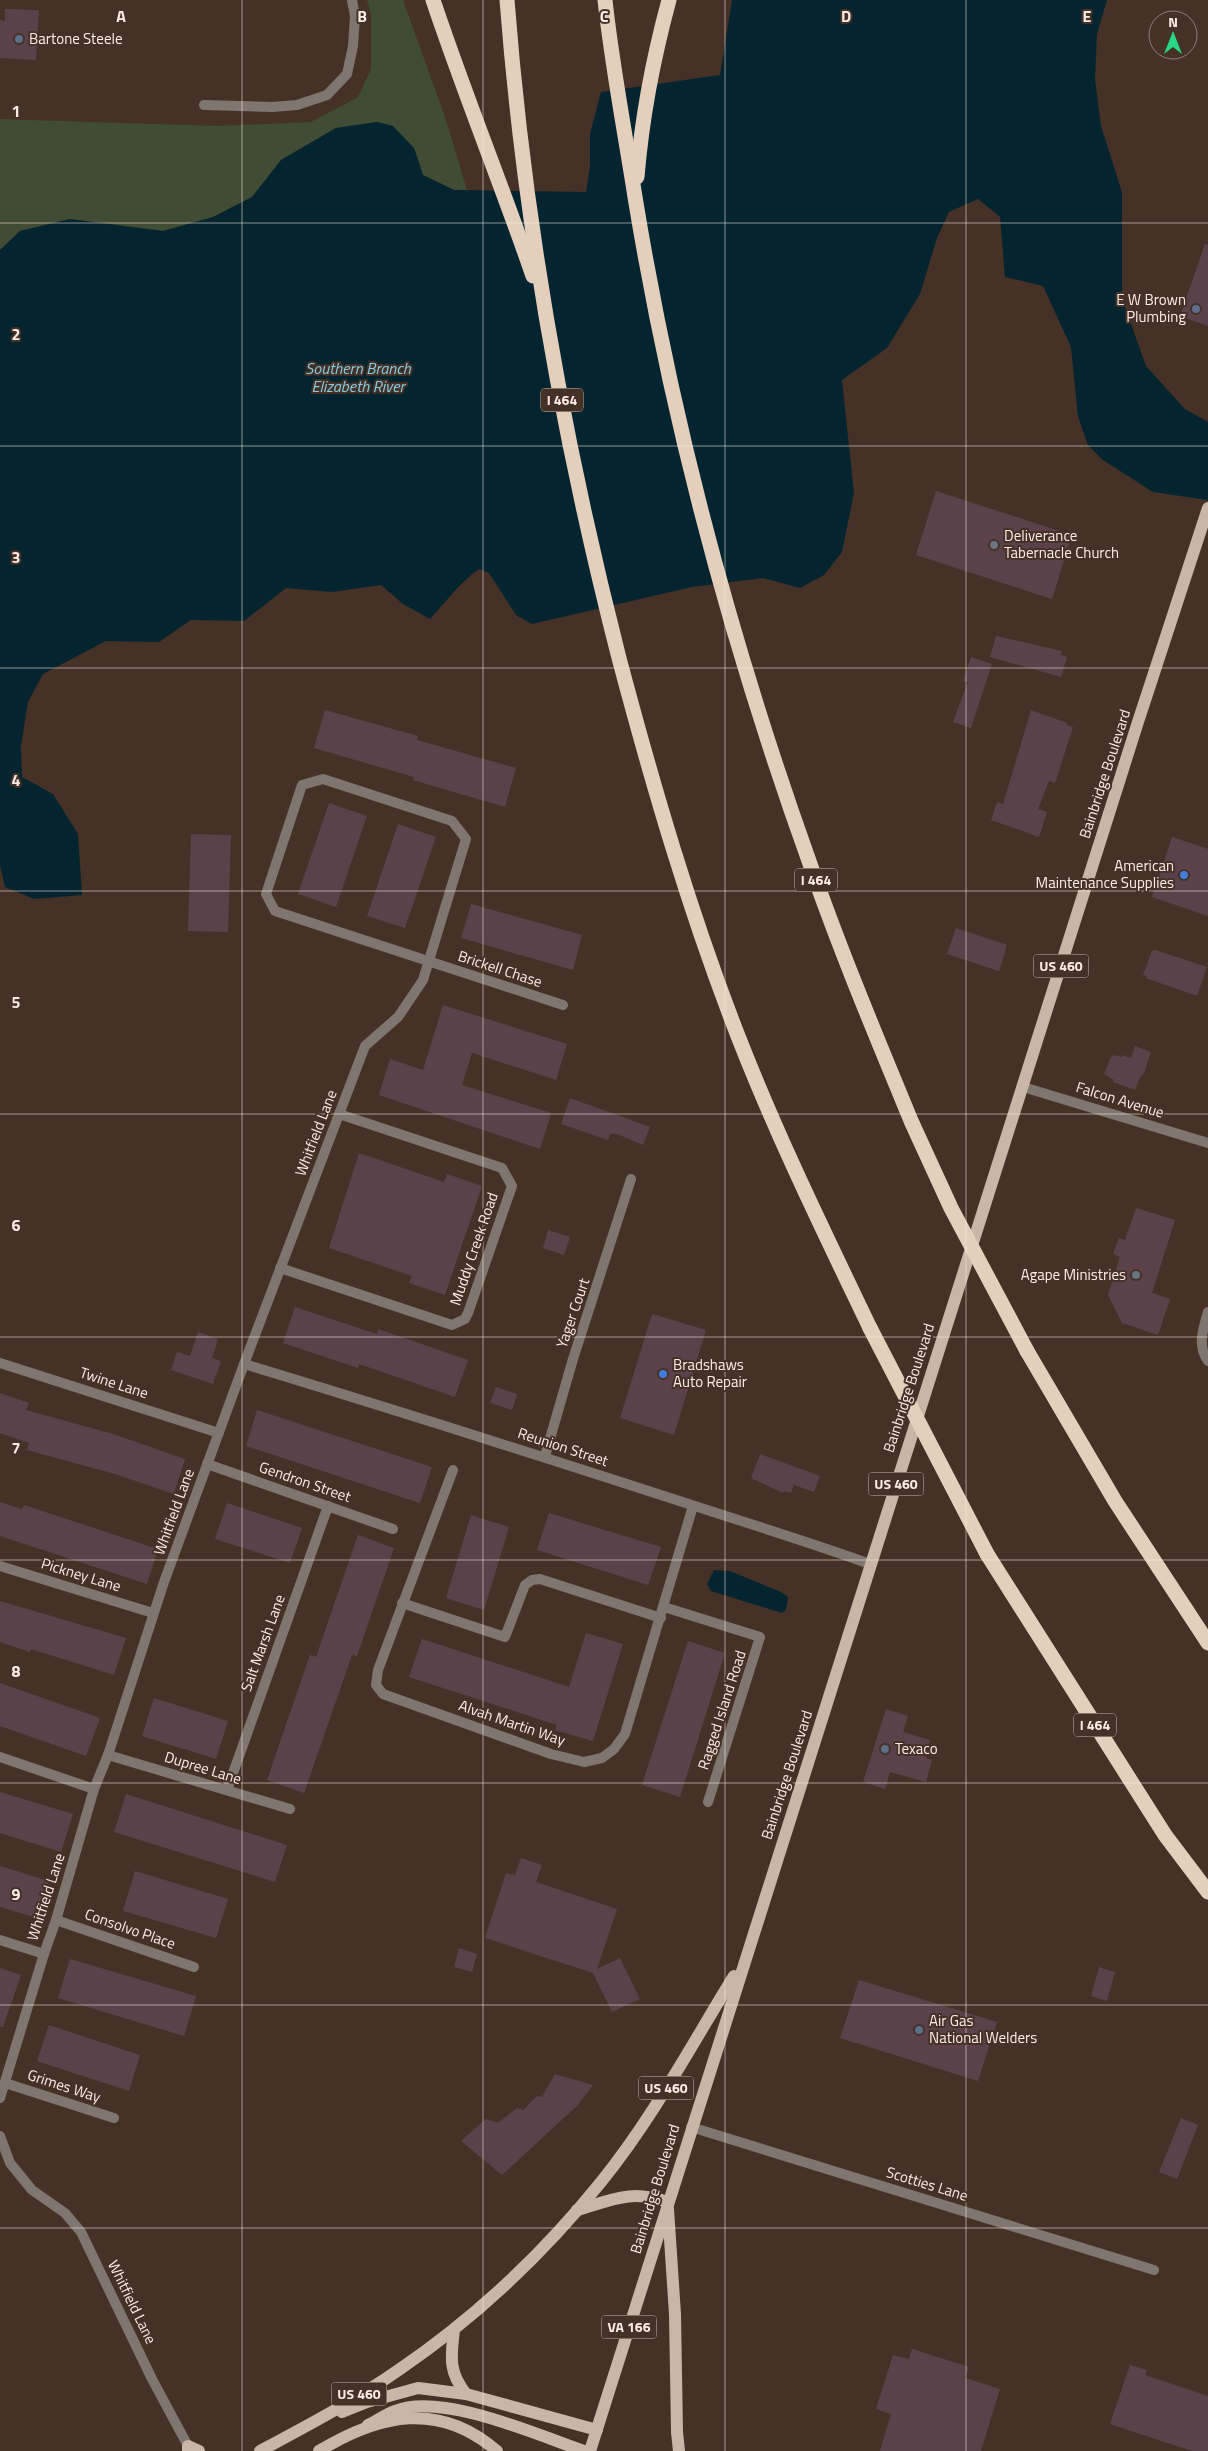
<svg xmlns="http://www.w3.org/2000/svg" width="1208" height="2451" font-family="'Titillium Web',sans-serif">
<style>
.green{fill:#404c33}
.water{fill:#04252f}
.building{fill:#5b424a}
.lines{fill:none;stroke-linecap:round;stroke-linejoin:round}
.minor{stroke:#7f776f;stroke-width:10}
.primary{stroke:#c8b6a6;stroke-width:12}
.motorway{stroke:#e4cfbc;stroke-width:15}
.motorway-bridge{stroke:#e4cfbc;stroke-width:15}
.grid{fill:none;stroke:#faece5;stroke-width:1;stroke-opacity:0.55}
.service-dot{fill:#5c6f8a;stroke:#463127;stroke-width:2}
.worship-dot{fill:#6b7280;stroke:#463127;stroke-width:2}
.shop-dot{fill:#3f7fe0;stroke:#463127;stroke-width:2}
.labels{text-anchor:middle;stroke-width:4;stroke-linejoin:round;paint-order:stroke}
.shield{fill:#463127;stroke:#c4b4ac;stroke-width:1}
.shield-label{font-size:14px;font-weight:bold;fill:#faece5}
.poi-label{font-size:15px;fill:#faece5;stroke:#463127;text-anchor:start}
.street-label{font-size:15px;fill:#faece5;stroke:#463127}
.water-label{font-size:16px;font-style:italic;fill:#82cde6;stroke:#463127}
.grid-label{font-size:16px;text-anchor:middle;font-weight:bold;fill:#faece5;stroke:#463127;stroke-width:4;stroke-linejoin:round;paint-order:stroke}
</style>
<rect width="100%" height="100%" fill="#463127"/>
<polygon class="green" points="367,0 403,0 445,117 467,190 454,190 423,175 414,148 377,122 336,128 281,160 252,197 213,217 163,231 70,219 20,231 0,250 0,119 218,126 311,122 358,97 371,69 371,15"/>
<g class="water">
<path d="M732,0H1107L1097,34L1095,79L1101,126L1122,192V299L1146,366L1185,409L1208,422V500L1153,492L1103,460L1088,445L1078,417L1071,347L1043,286L1005,277L1000,217L978,199L949,212L937,238L920,294L887,348L842,380L854,493L842,552L824,575L800,588L763,578L692,587L532,624L516,615L489,573L479,569C460,582 446,602 430,619L403,604L381,585L332,592L286,588L244,621L191,620L159,642L106,641L43,674L28,702L21,746L22,777L53,794L78,834L82,895L34,899L5,887L0,865V250L20,231L70,219L163,231L213,217L252,197L281,160L336,128L377,122L393,126L414,148L423,175L454,190L586,192L590,166V134L601,92L720,75Z"/>
<polygon points="714,1570 730,1571 781,1592 788,1597 786,1610 782,1613 711,1591 707,1584"/>
</g>
<g class="building">
<polygon points="5,9 39,10 36,60 0,58 0,20 5,21"/>
<polygon points="1205,244 1208,245 1208,326 1180,316"/>
<polygon points="936,491 1072,535 1052,599 916,555"/>
<polygon points="996,636 1062,651 1061,655 1067,657 1061,677 990,657"/>
<polygon points="971,657 992,664 971,728 953,722 968,682 963,681"/>
<polygon points="325,710 418,736 417,740 516,768 505,807 413,780 414,777 314,748"/>
<polygon points="1031,710 1067,723 1067,725 1073,727 1055,783 1049,781 1038,809 1047,812 1039,837 991,820 997,802 1003,804"/>
<polygon points="329,803 367,816 336,907 298,894"/>
<polygon points="398,824 436,837 405,928 367,916"/>
<polygon points="191,834 231,835 228,932 188,931"/>
<polygon points="1172,837 1208,849 1208,916 1152,897"/>
<polygon points="471,904 582,935 573,970 461,938"/>
<polygon points="956,928 1007,945 999,971 947,954"/>
<polygon points="1155,950 1207,967 1197,996 1146,978 1147,976 1143,975 1152,951"/>
<polygon points="443,1005 567,1044 556,1080 472,1053 462,1085 551,1113 540,1149 379,1095 390,1059 423,1070"/>
<polygon points="1135,1046 1151,1052 1144,1073 1139,1079 1135,1090 1113,1082 1114,1080 1104,1074 1111,1057 1114,1055 1122,1057 1122,1055 1131,1058"/>
<polygon points="570,1098 650,1127 643,1145 617,1134 610,1134 608,1140 561,1124"/>
<polygon points="359,1153 444,1182 447,1174 482,1186 445,1295 409,1283 412,1276 329,1248"/>
<polygon points="1136,1208 1175,1220 1152,1293 1170,1299 1158,1335 1122,1323 1108,1295 1120,1257 1113,1254 1119,1238 1125,1240"/>
<polygon points="548,1230 570,1237 564,1255 543,1248"/>
<polygon points="295,1307 377,1334 378,1329 468,1360 455,1397 359,1364 358,1368 283,1343"/>
<polygon points="652,1314 706,1330 674,1435 620,1418"/>
<polygon points="198,1332 218,1339 212,1358 221,1361 213,1384 171,1370 177,1352 190,1356"/>
<polygon points="496,1387 517,1394 512,1410 490,1403"/>
<polygon points="0,1393 29,1403 26,1410 113,1434 185,1459 174,1494 115,1474 27,1450 29,1443 0,1433"/>
<polygon points="257,1410 432,1467 420,1503 246,1446"/>
<polygon points="760,1454 820,1476 814,1492 794,1485 791,1493 784,1491 783,1493 751,1478"/>
<polygon points="0,1502 22,1509 24,1505 158,1549 147,1584 0,1536"/>
<polygon points="227,1503 302,1528 290,1563 215,1539"/>
<polygon points="549,1513 661,1547 648,1585 537,1550"/>
<polygon points="471,1515 509,1527 484,1610 446,1598"/>
<polygon points="358,1535 394,1548 357,1656 352,1655 304,1793 267,1780 310,1655 316,1657"/>
<polygon points="0,1601 126,1638 114,1675 31,1649 30,1652 0,1642"/>
<polygon points="586,1633 623,1644 593,1741 555,1730 557,1725 409,1677 422,1639 569,1687"/>
<polygon points="688,1641 725,1653 680,1797 642,1785"/>
<polygon points="0,1683 100,1718 86,1756 0,1726"/>
<polygon points="154,1698 228,1721 216,1759 142,1736"/>
<polygon points="886,1709 908,1716 903,1732 930,1740 925,1757 932,1760 926,1782 890,1772 885,1789 863,1782"/>
<polygon points="0,1792 73,1814 61,1852 0,1833"/>
<polygon points="126,1794 287,1845 275,1882 114,1832"/>
<polygon points="521,1858 542,1865 536,1882 617,1909 597,1969 620,1958 640,1999 612,2012 593,1973 485,1938 506,1873 515,1875"/>
<polygon points="0,1866 49,1881 37,1918 0,1907"/>
<polygon points="135,1871 228,1899 216,1938 123,1911"/>
<polygon points="459,1948 477,1954 472,1972 454,1967"/>
<polygon points="70,1959 196,1996 184,2036 58,1998"/>
<polygon points="1099,1967 1115,1972 1107,2001 1091,1996"/>
<polygon points="0,1968 21,1975 3,2027 0,2027"/>
<polygon points="859,1980 997,2022 978,2081 840,2038"/>
<polygon points="49,2025 140,2055 129,2091 37,2061"/>
<polygon points="555,2074 593,2085 578,2105 502,2175 461,2141 486,2119 498,2123 517,2108 523,2110 537,2096 542,2097"/>
<polygon points="1181,2118 1198,2125 1177,2179 1159,2172"/>
<polygon points="912,2349 969,2367 965,2378 1000,2389 981,2451 880,2451 891,2414 876,2409 893,2355 909,2359"/>
<polygon points="1130,2365 1147,2370 1145,2375 1208,2396 1208,2451 1192,2451 1110,2424"/>
</g>
<g class="lines">
<g class="minor">
<polyline points="204,105 272,107 297,105 327,95 347,74 353,46 355,16 352,0"/>
<polyline points="1023,1087 1208,1143"/>
<polyline points="280,1268 452,1325 465,1319 468,1313 512,1186 502,1168 339,1114"/>
<path d="M1208,1312C1203,1329 1197,1346 1208,1361"/>
<polyline points="0,1363 219,1433"/>
<path d="M244,1364C396,1410 547,1458 698,1507C756,1526 812,1543 870,1564"/>
<polyline points="545,1456 573,1359 631,1179"/>
<polyline points="207,1464 393,1529"/>
<polyline points="453,1470 378,1670 376,1685 383,1694 551,1754 584,1762 602,1758 614,1749 625,1734 693,1506"/>
<polyline points="0,1566 153,1613"/>
<polyline points="402,1603 505,1637 525,1585 532,1580 540,1579 661,1618"/>
<polyline points="664,1607 760,1637 708,1802"/>
<polyline points="108,1755 290,1809"/>
<polyline points="0,1757 94,1789"/>
<polyline points="227,1790 328,1506"/>
<polyline points="56,1920 194,1967"/>
<polyline points="0,1940 44,1954"/>
<polyline points="5,2083 114,2118"/>
<polyline points="0,2098 44,1954 56,1920 94,1789 108,1755 164,1582 244,1364 365,1046 398,1017 423,980 466,839 452,821 323,779 302,785 266,894 275,911 563,1005"/>
<polyline points="691,2127 1154,2270"/>
<polyline points="0,2136 10,2163 32,2190 65,2213 81,2232 152,2379 188,2446"/>
</g>
<g class="primary">
<polyline points="668,2209 675,2314 677,2432 679,2451"/>
<path d="M577,2210C612,2200 631,2189 667,2202"/>
<path d="M454,2330C451,2357 448,2371 466,2394L597,2430"/>
<polyline points="342,2412 367,2402 418,2388 466,2394"/>
<path d="M368,2425C377,2421 386,2414 395,2411C442,2392 537,2435 584,2451"/>
<polyline points="188,2451 188,2446 199,2451"/>
<path d="M260,2451C307,2426 356,2400 400,2369C476,2317 543,2254 601,2182C652,2119 691,2046 734,1976"/>
<path d="M319,2451C380,2414 439,2401 497,2451"/>
<polyline points="590,2451 1137,725 1208,508"/>
</g>
<g class="motorway">
<path d="M433,0C464,93 501,183 533,276"/>
<path d="M507,0C524,222 564,443 619,658C653,786 690,913 738,1036C777,1136 824,1232 870,1328"/>
<path d="M605,0C612,66 625,132 635,197C672,423 732,646 809,861C840,950 876,1036 912,1123"/>
<path d="M637,177C642,116 653,59 669,0"/>
<polyline points="1027,1351 1115,1501 1208,1643"/>
<polyline points="987,1554 1165,1835 1208,1892"/>
</g>
<g class="motorway-bridge">
<polyline points="912,1123 951,1208 1027,1351"/>
<polyline points="870,1328 987,1554"/>
</g>
</g>
<path class="grid" d="M242,0V2451M483,0V2451M725,0V2451M966,0V2451M0,223H1208M0,446H1208M0,668H1208M0,891H1208M0,1114H1208M0,1337H1208M0,1560H1208M0,1783H1208M0,2005H1208M0,2228H1208"/>
<g class="service-dot">
<circle cx="19" cy="39" r="5"/>
<circle cx="1196" cy="309" r="5"/>
<circle cx="885" cy="1749" r="5"/>
<circle cx="919" cy="2030" r="5"/>
</g>
<g class="worship-dot">
<circle cx="994" cy="545" r="5"/>
<circle cx="1136" cy="1275" r="5"/>
</g>
<g class="shop-dot">
<circle cx="1184" cy="875" r="5"/>
<circle cx="663" cy="1374" r="5"/>
</g>
<g class="labels">
<g class="shield">
<rect x="541" y="388.5" width="42" height="23" rx="4"/>
<rect x="795" y="868.5" width="42" height="23" rx="4"/>
<rect x="1033.5" y="954.5" width="55" height="23" rx="4"/>
<rect x="868.5" y="1472.5" width="55" height="23" rx="4"/>
<rect x="1074" y="1713.5" width="42" height="23" rx="4"/>
<rect x="638.5" y="2076.5" width="55" height="23" rx="4"/>
<rect x="601.5" y="2315.5" width="55" height="23" rx="4"/>
<rect x="331.5" y="2382.5" width="55" height="23" rx="4"/>
</g>
<g class="shield-label">
<text x="562" y="405">I 464</text>
<text x="816" y="885">I 464</text>
<text x="1061" y="971">US 460</text>
<text x="896" y="1489">US 460</text>
<text x="1095" y="1730">I 464</text>
<text x="666" y="2093">US 460</text>
<text x="629" y="2332">VA 166</text>
<text x="359" y="2399">US 460</text>
</g>
<g class="poi-label">
<text x="29" y="44">Bartone Steele</text>
<text x="1186" y="305" text-anchor="end">E W Brown<tspan x="1186" dy="17">Plumbing</tspan></text>
<text x="1004" y="541">Deliverance<tspan x="1004" dy="17">Tabernacle Church</tspan></text>
<text x="1174" y="871" text-anchor="end">American<tspan x="1174" dy="17">Maintenance Supplies</tspan></text>
<text x="1126" y="1280" text-anchor="end">Agape Ministries</text>
<text x="673" y="1370">Bradshaws<tspan x="673" dy="17">Auto Repair</tspan></text>
<text x="895" y="1754">Texaco</text>
<text x="929" y="2026">Air Gas<tspan x="929" dy="17">National Welders</tspan></text>
</g>
<g class="street-label">
<text transform="translate(1105 774) rotate(-72)" y="5">Bainbridge Boulevard</text>
<text transform="translate(500 969) rotate(18)" y="5">Brickell Chase</text>
<text transform="translate(1120 1100) rotate(17)" y="5">Falcon Avenue</text>
<text transform="translate(316 1133) rotate(-69)" y="5">Whitfield Lane</text>
<text transform="translate(474 1249) rotate(-71)" y="5">Muddy Creek Road</text>
<text transform="translate(573 1313) rotate(-71)" y="5">Yager Court</text>
<text transform="translate(114 1383) rotate(18)" y="5">Twine Lane</text>
<text transform="translate(909 1388) rotate(-72)" y="5">Bainbridge Boulevard</text>
<text transform="translate(563 1447) rotate(18)" y="5">Reunion Street</text>
<text transform="translate(305 1482) rotate(19)" y="5">Gendron Street</text>
<text transform="translate(174 1512) rotate(-70)" y="5">Whitfield Lane</text>
<text transform="translate(81 1575) rotate(17)" y="5">Pickney Lane</text>
<text transform="translate(263 1643) rotate(-70)" y="5">Salt Marsh Lane</text>
<text transform="translate(722 1710) rotate(-72)" y="5">Ragged Island Road</text>
<text transform="translate(512 1723) rotate(19)" y="5">Alvah Martin Way</text>
<text transform="translate(203 1768) rotate(17)" y="5">Dupree Lane</text>
<text transform="translate(787 1775) rotate(-72)" y="5">Bainbridge Boulevard</text>
<text transform="translate(46 1897) rotate(-72)" y="5">Whitfield Lane</text>
<text transform="translate(130 1929) rotate(19)" y="5">Consolvo Place</text>
<text transform="translate(64 2086) rotate(18)" y="5">Grimes Way</text>
<text transform="translate(927 2184) rotate(17)" y="5">Scotties Lane</text>
<text transform="translate(655 2189) rotate(-73)" y="5">Bainbridge Boulevard</text>
<text transform="translate(132 2302) rotate(64)" y="5">Whitfield Lane</text>
</g>
<g class="water-label">
<text x="358" y="374">Southern Branch<tspan x="358" dy="18">Elizabeth River</tspan></text>
</g>
</g>
<g class="grid-label">
<text x="121" y="22">A</text>
<text x="362" y="22">B</text>
<text x="604" y="22">C</text>
<text x="846" y="22">D</text>
<text x="1087" y="22">E</text>
<text x="16" y="117">1</text>
<text x="16" y="340">2</text>
<text x="16" y="563">3</text>
<text x="16" y="786">4</text>
<text x="16" y="1008">5</text>
<text x="16" y="1231">6</text>
<text x="16" y="1454">7</text>
<text x="16" y="1677">8</text>
<text x="16" y="1900">9</text>
</g>
<g transform="translate(1173 35)"><circle r="24" fill="#463127" stroke="#8e7c73"/>
<path d="M0-4L9 19L0 12L-9 19Z" fill="#28d885"/>
<text y="-8" font-size="14" font-weight="bold" text-anchor="middle" fill="#faece5">N</text>
</g>
</svg>
